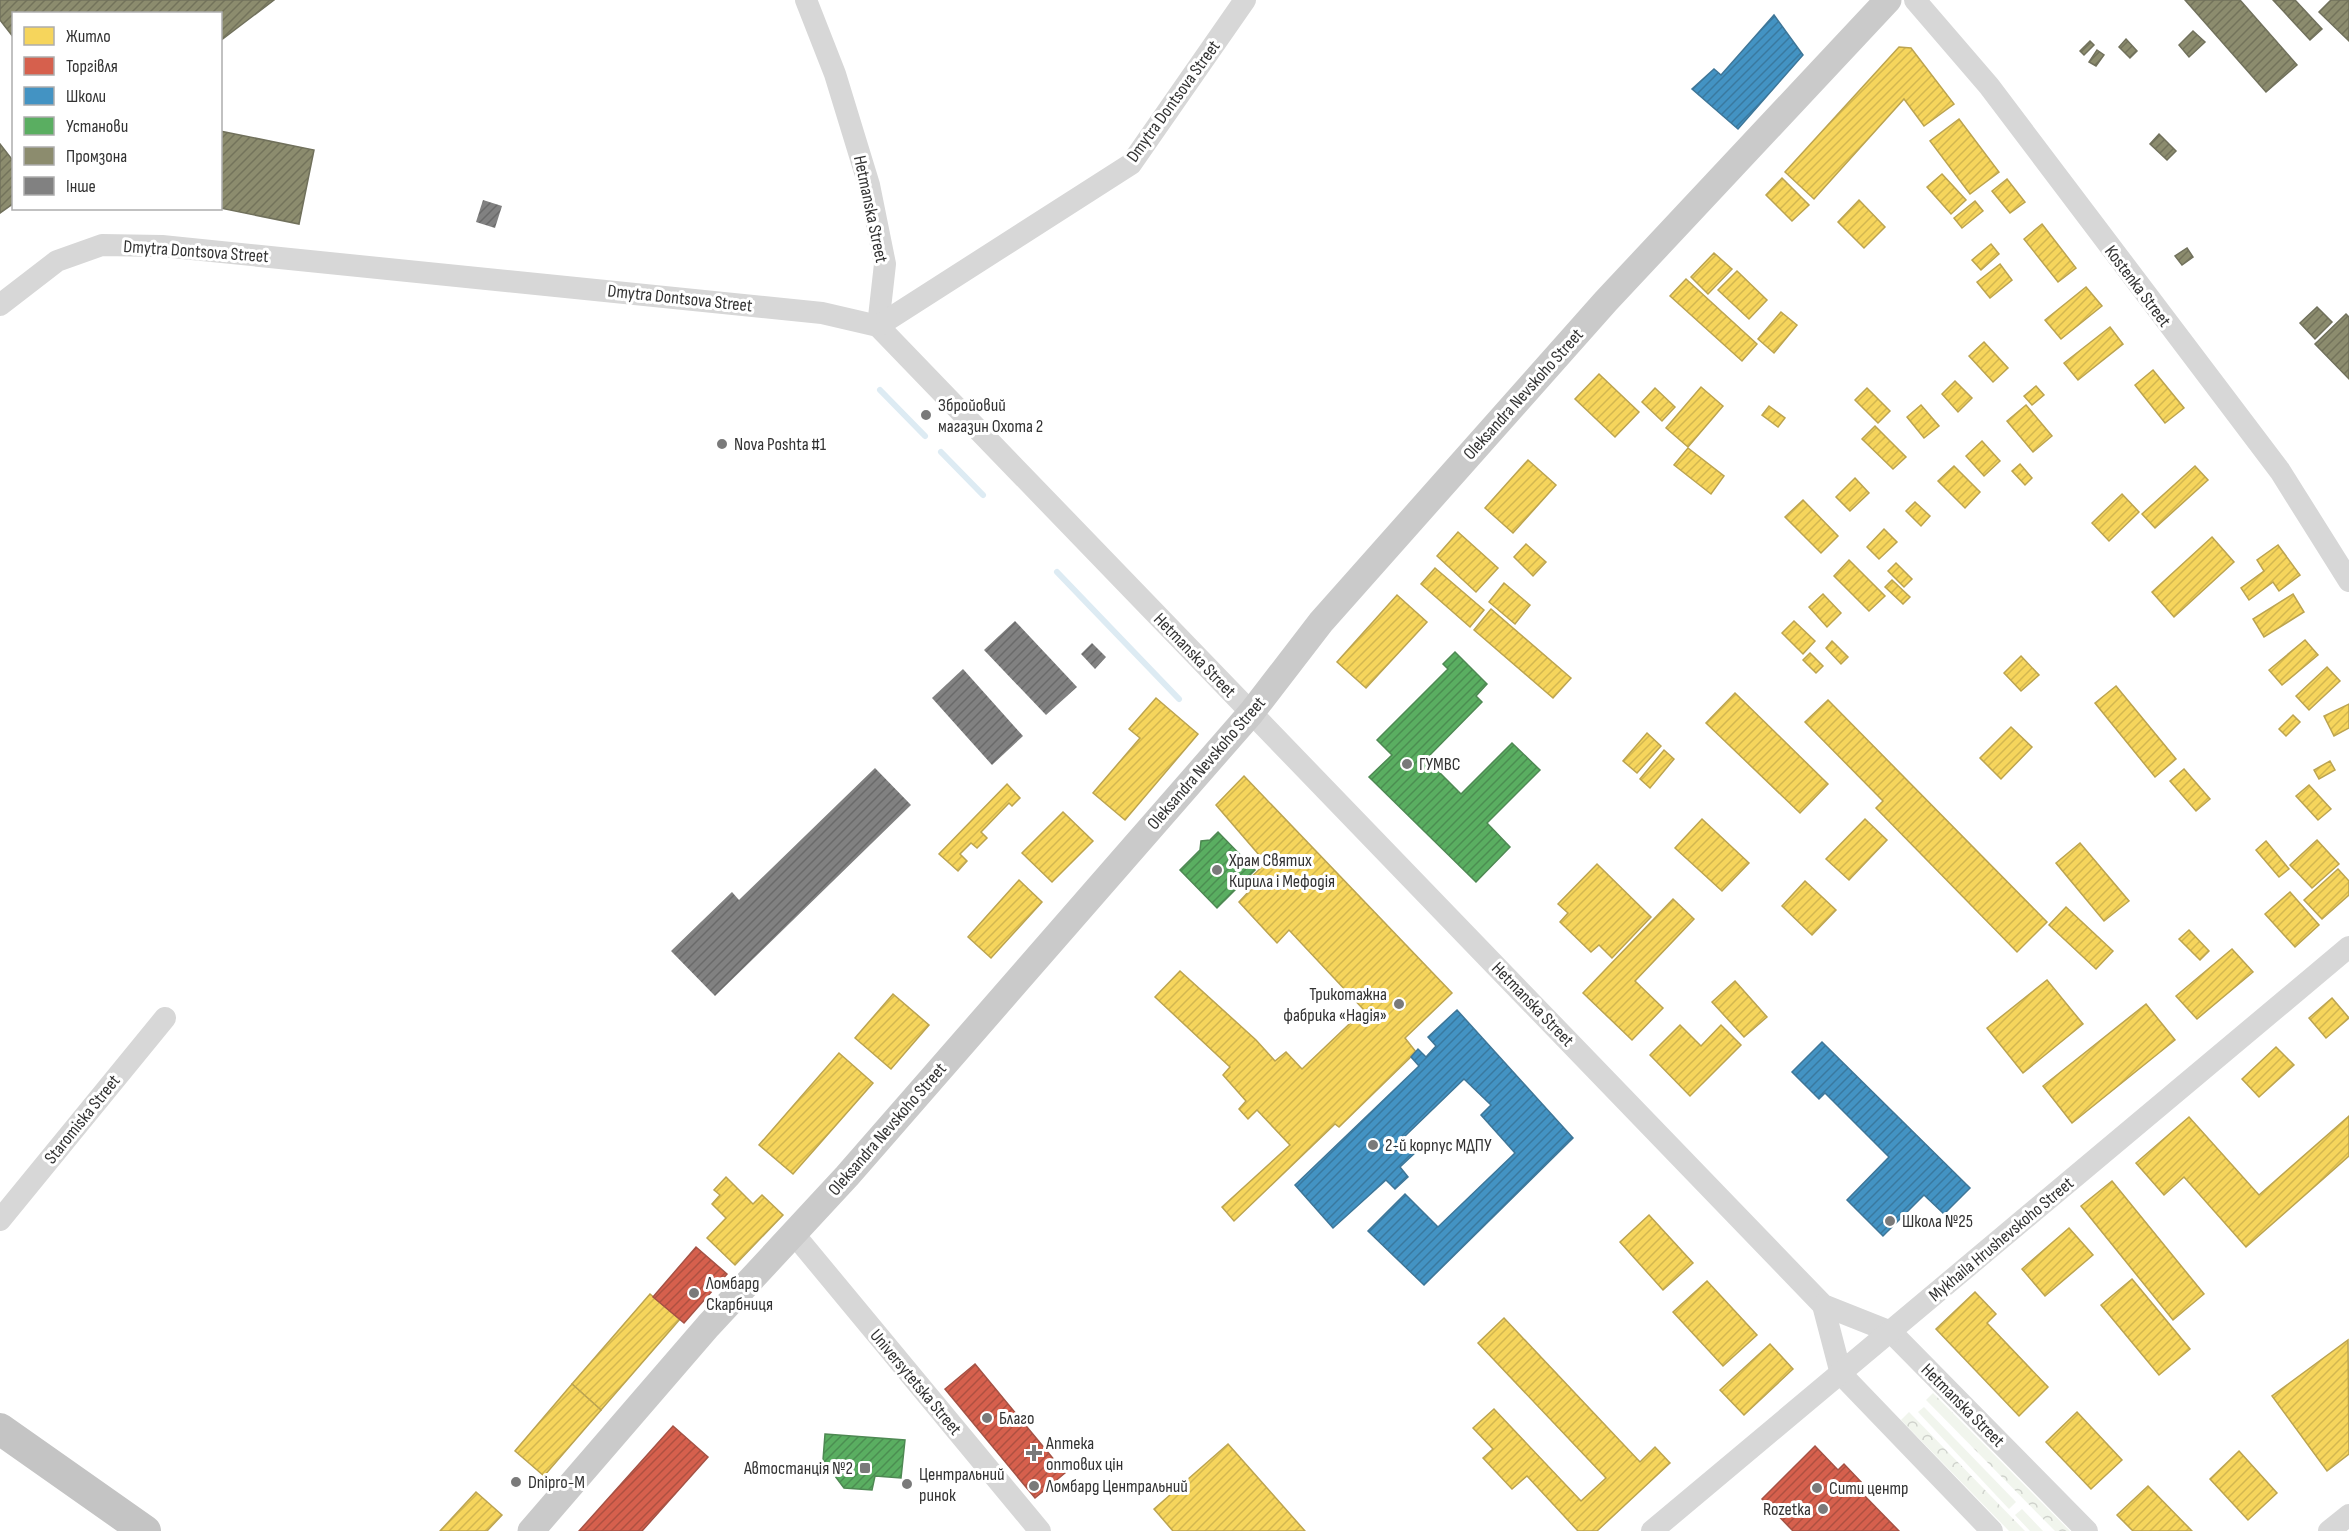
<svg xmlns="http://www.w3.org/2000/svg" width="2349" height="1531" font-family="'Sofia Sans Condensed',sans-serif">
  <defs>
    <pattern id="forest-crowns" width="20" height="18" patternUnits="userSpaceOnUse" patternTransform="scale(1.5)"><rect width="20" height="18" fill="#f1f5ed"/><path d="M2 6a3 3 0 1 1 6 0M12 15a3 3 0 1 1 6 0" fill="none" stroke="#cfd2cc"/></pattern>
    <pattern id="homes-hatch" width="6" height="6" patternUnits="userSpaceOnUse" patternTransform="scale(1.5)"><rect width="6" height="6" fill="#f6d55c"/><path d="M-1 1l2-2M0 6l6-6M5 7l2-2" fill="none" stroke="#d3b750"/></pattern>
    <pattern id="shops-hatch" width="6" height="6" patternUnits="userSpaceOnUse" patternTransform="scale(1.5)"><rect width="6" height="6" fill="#d6604d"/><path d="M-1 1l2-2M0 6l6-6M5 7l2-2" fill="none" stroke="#ae5041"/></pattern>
    <pattern id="schools-hatch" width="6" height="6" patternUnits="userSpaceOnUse" patternTransform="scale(1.5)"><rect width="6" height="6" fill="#4393c3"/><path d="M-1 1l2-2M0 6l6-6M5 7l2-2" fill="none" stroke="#39799f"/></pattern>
    <pattern id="public-hatch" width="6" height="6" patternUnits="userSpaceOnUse" patternTransform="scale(1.5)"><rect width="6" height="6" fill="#5aae61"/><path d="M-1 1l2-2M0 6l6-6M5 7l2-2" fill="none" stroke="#4b8e51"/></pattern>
    <pattern id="industry-hatch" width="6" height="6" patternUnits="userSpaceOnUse" patternTransform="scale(1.5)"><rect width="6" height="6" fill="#8c8c6e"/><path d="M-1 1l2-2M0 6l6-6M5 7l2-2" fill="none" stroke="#73735b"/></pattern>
    <pattern id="building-hatch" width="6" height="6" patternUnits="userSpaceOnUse" patternTransform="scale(1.5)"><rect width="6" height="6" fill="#818181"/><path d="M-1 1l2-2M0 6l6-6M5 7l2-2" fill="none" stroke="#6a6a6a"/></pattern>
  </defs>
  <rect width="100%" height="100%" fill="#fff"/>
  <g fill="#f1f5ed">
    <polygon points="1924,1407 2016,1502 2009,1509 1918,1412"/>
    <polygon points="2022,1509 2043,1531 2030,1531 2015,1515"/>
  </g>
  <g fill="url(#forest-crowns)">
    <polygon points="1933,1393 2070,1531 2055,1531 1926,1400"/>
    <polygon points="1909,1412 2025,1531 2009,1531 1901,1420"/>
  </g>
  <g fill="url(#homes-hatch)" stroke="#bca450" stroke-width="1.5">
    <polygon points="1899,47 1911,48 1954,104 1924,126 1904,99 1814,199 1785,172"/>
    <polygon points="1959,119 1999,172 1970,194 1930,141"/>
    <polygon points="1942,174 1966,200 1951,214 1927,187"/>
    <polygon points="1782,178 1809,205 1792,221 1766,195"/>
    <polygon points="2007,179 2025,202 2010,213 1992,191"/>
    <polygon points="1859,200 1885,227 1864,248 1838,222"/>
    <polygon points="1975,201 1983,211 1962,228 1954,218"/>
    <polygon points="2042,224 2076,268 2058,282 2024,239"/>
    <polygon points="1991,244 1999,254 1981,270 1972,260"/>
    <polygon points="1714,253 1732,269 1708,294 1691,277"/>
    <polygon points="2000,264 2012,280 1990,298 1977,282"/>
    <polygon points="1737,271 1767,300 1749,319 1718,290"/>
    <polygon points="1686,279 1757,344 1742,361 1670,296"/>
    <polygon points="2086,287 2102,306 2061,339 2045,320"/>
    <polygon points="1781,312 1797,325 1774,353 1758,339"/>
    <polygon points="2110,327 2123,344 2078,380 2064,363"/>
    <polygon points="1984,342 2008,368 1993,382 1969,356"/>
    <polygon points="2153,370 2184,408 2165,423 2135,385"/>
    <polygon points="1599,374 1639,412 1615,437 1575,399"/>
    <polygon points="1955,381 1972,398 1958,412 1942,394"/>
    <polygon points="2036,386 2044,395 2032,405 2024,396"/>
    <polygon points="1701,387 1723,406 1688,447 1666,428"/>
    <polygon points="1655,388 1675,407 1662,421 1642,402"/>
    <polygon points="1867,388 1890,411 1878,423 1855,400"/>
    <polygon points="1921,405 1939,426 1924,438 1907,417"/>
    <polygon points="2026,405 2052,436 2033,452 2007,421"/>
    <polygon points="1769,406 1785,418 1778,427 1762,415"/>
    <polygon points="1875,426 1906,457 1893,469 1862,439"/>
    <polygon points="1982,441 2000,461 1984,476 1966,456"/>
    <polygon points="1688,448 1724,476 1711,494 1674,465"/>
    <polygon points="1528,460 1556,485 1513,533 1485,508"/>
    <polygon points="2020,464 2032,478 2025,485 2012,471"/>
    <polygon points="1954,466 1980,492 1965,508 1938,481"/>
    <polygon points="2195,466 2208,480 2155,528 2142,514"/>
    <polygon points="1855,478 1869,493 1850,511 1836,497"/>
    <polygon points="2122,494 2139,512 2109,541 2092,523"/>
    <polygon points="1803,500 1838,536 1821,553 1785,517"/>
    <polygon points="1915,502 1930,516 1921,526 1906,511"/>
    <polygon points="1884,529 1897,542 1879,559 1867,547"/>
    <polygon points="1458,532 1498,568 1476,592 1437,556"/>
    <polygon points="2212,537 2234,562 2174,617 2152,592"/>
    <polygon points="1526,544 1546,562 1533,576 1514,557"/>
    <polygon points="2278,545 2300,575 2279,591 2273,582 2249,600 2241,588 2264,571 2257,560"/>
    <polygon points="1849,560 1885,596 1869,611 1834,576"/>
    <polygon points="1896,563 1912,579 1904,587 1888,571"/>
    <polygon points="1435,568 1484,610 1470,627 1421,584"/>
    <polygon points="1892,580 1910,597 1903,604 1885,587"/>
    <polygon points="1504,583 1530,605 1515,624 1489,602"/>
    <polygon points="1823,594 1841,613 1827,627 1809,607"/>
    <polygon points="2293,594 2304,612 2264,637 2253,619"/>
    <polygon points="1397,595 1427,622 1366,688 1337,662"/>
    <polygon points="1491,609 1571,678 1553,698 1474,630"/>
    <polygon points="1794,621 1815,641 1803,654 1782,633"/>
    <polygon points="2305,640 2318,655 2282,685 2269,670"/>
    <polygon points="1832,641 1848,657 1841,664 1826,648"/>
    <polygon points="1810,653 1823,666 1816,673 1803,660"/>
    <polygon points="2021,656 2039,675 2021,691 2004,673"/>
    <polygon points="2327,667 2340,681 2309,710 2296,696"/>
    <polygon points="2116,686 2176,759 2155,777 2095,703"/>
    <polygon points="1735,693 1828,784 1800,813 1706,723"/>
    <polygon points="1156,698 1198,734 1125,820 1093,793 1140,738 1129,729"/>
    <polygon points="1828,700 2047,922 2017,952 1876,808 1883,801 1805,722"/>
    <polygon points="2349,704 2349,728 2334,736 2324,716"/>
    <polygon points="2293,715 2300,722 2286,736 2279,729"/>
    <polygon points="2011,727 2032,747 2001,779 1980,758"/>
    <polygon points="1647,733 1661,746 1637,773 1623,761"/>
    <polygon points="1664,750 1674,759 1650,788 1640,779"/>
    <polygon points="2330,761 2335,770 2319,779 2314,770"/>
    <polygon points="2184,769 2210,799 2196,811 2170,781"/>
    <polygon points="1244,776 1452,993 1405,1038 1416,1052 1339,1127 1335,1124 1234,1221 1222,1207 1290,1145 1257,1110 1248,1119 1239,1109 1246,1101 1223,1075 1230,1067 1155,997 1180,971 1256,1040 1275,1061 1286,1052 1302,1069 1364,1010 1289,930 1277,943 1239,902 1251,889 1244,884 1266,863 1216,805"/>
    <polygon points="1007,784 1020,798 1012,806 1009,803 981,832 987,838 977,848 971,843 960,854 967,861 958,871 939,854"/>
    <polygon points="2309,785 2331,809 2318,820 2296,796"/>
    <polygon points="1063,812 1093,841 1052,882 1022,853"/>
    <polygon points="1702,819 1749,863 1722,891 1675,848"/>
    <polygon points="1865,819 1887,840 1849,880 1826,859"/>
    <polygon points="2317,840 2339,864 2312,888 2290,865"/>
    <polygon points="2266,841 2289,869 2279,877 2256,850"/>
    <polygon points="2080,843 2129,901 2104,921 2056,863"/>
    <polygon points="1597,864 1651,917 1612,958 1599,945 1591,952 1560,922 1568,913 1558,904"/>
    <polygon points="2338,869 2349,881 2349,895 2322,919 2304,900"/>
    <polygon points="1019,880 1042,902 991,958 968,937"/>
    <polygon points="1805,881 1836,910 1812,935 1782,906"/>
    <polygon points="2290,892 2319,925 2295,947 2265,914"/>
    <polygon points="1673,899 1694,919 1635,981 1663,1008 1632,1040 1583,993"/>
    <polygon points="2066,907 2113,951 2096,969 2049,925"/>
    <polygon points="2189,930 2209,951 2200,960 2179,939"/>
    <polygon points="2232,949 2253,972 2197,1019 2176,996"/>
    <polygon points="2047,980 2083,1024 2023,1073 1987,1028"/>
    <polygon points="1735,981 1767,1017 1744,1037 1712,1002"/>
    <polygon points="893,994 929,1025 891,1069 855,1038"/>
    <polygon points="2332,998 2349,1018 2326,1038 2309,1018"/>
    <polygon points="2146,1004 2175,1040 2072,1123 2043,1086"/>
    <polygon points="1680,1025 1701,1046 1721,1025 1741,1045 1690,1096 1650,1055"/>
    <polygon points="2276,1047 2294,1065 2259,1097 2242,1079"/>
    <polygon points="839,1053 873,1083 793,1174 759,1145"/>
    <polygon points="2349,1116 2349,1156 2246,1247 2184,1177 2164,1195 2136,1163 2189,1117 2259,1195"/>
    <polygon points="726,1177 753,1204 762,1195 783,1215 735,1265 707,1238 726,1218 712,1204 720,1195 714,1190"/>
    <polygon points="2112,1181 2204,1294 2173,1320 2081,1206"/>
    <polygon points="1649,1215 1693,1263 1663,1290 1620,1242"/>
    <polygon points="2069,1228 2093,1255 2045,1296 2022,1269"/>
    <polygon points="2132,1279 2190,1349 2159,1375 2101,1305"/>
    <polygon points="1707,1281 1757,1335 1723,1366 1673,1312"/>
    <polygon points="1975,1292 1996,1314 1987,1323 2048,1387 2019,1416 1936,1329"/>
    <polygon points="650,1294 680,1319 601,1410 572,1384"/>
    <polygon points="1504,1318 1640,1462 1655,1447 1670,1463 1597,1531 1578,1531 1527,1476 1512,1489 1483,1458 1493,1449 1473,1428 1494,1409 1581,1501 1606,1478 1478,1343"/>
    <polygon points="2348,1340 2349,1454 2327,1471 2272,1396"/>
    <polygon points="1770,1344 1793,1369 1744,1415 1720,1390"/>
    <polygon points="572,1384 601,1410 544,1476 515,1451"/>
    <polygon points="2077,1412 2122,1460 2091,1489 2046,1442"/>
    <polygon points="1228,1444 1305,1531 1173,1531 1154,1509"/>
    <polygon points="2239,1451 2277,1493 2248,1520 2210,1479"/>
    <polygon points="2148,1486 2192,1531 2133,1531 2117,1515"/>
    <polygon points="476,1492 502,1515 487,1531 440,1531"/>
  </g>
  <g fill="url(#shops-hatch)" stroke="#a55245" stroke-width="1.5">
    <polygon points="696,1247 727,1274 684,1323 653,1297"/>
    <polygon points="975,1364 1065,1473 1035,1498 945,1389"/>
    <polygon points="673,1426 708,1457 642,1531 579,1531"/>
    <polygon points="1815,1446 1838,1470 1844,1464 1865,1486 1859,1490 1899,1531 1793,1531 1762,1499"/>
  </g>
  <g fill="url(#schools-hatch)" stroke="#3e7698" stroke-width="1.5">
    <polygon points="1774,15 1803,55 1738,129 1692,89 1714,69 1721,75"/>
    <polygon points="1457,1010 1573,1138 1424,1285 1368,1231 1405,1194 1438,1227 1515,1153 1481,1115 1491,1105 1464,1079 1404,1137 1416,1152 1400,1167 1408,1177 1395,1189 1386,1180 1333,1228 1295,1185 1419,1066 1411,1057 1418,1049 1426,1057 1436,1046 1428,1037"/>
    <polygon points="1822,1042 1970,1188 1944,1214 1924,1195 1883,1236 1847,1200 1889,1157 1825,1093 1819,1099 1792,1072"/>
  </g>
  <g fill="url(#public-hatch)" stroke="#4e8953" stroke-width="1.5">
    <polygon points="1455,652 1487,684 1476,696 1482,702 1426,759 1461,794 1512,743 1540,770 1487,823 1510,847 1476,882 1369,777 1392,755 1377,740 1448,669 1443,664"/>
    <polygon points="1218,832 1255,870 1217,908 1180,870 1200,850 1201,841 1210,840"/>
    <polygon points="825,1434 905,1440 901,1478 875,1476 872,1490 844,1488 823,1460"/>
  </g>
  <g fill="url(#industry-hatch)" stroke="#71715c" stroke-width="1.5">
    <polygon points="0,0 274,0 220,41 220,14 14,14 14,38 0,20"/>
    <polygon points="2185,0 2240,0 2297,65 2266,92"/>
    <polygon points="2273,0 2295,0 2322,29 2310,40"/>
    <polygon points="2331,0 2349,0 2349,41 2319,12"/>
    <polygon points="2193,31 2205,42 2189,57 2179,45"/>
    <polygon points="2126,39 2137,51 2130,58 2119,47"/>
    <polygon points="2090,41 2094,45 2084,55 2080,51"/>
    <polygon points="2097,50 2104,55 2096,66 2089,62"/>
    <polygon points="220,131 314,150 299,224 220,208"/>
    <polygon points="2159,134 2176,151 2167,160 2150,144"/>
    <polygon points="0,144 14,162 14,203 0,213"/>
    <polygon points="2187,248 2193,257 2182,265 2175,256"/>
    <polygon points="2317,307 2332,322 2315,339 2300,323"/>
    <polygon points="2346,314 2349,317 2349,379 2315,344"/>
  </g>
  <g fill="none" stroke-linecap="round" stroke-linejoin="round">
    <g stroke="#ddebf3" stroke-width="6">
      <polyline points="880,390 925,436"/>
      <polyline points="941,452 983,495"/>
      <polyline points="1057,572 1179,699"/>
    </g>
  </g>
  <g fill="url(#building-hatch)">
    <polygon points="483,200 502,206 495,228 476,222"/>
    <polygon points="1015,621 1077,687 1046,715 984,650"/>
    <polygon points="1092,643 1106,657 1095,669 1081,654"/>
    <polygon points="963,669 1023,736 992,765 932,698"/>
    <polygon points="875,768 911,805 715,996 671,951 732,892 739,900"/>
  </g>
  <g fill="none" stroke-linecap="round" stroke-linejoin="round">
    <g stroke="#d7d7d7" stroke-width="22">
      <polyline points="806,0 835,74 869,185 885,264 878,326 1823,1305 1891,1332 2087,1531"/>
      <polyline points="1915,0 1989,86 2280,471 2349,581"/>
      <polyline points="0,305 57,261 102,245 162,246 822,313 878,326 1131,164 1245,0"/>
      <polyline points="0,1220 165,1018"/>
      <polyline points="793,1233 1040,1531"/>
      <polyline points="1823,1305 1841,1374 1992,1531"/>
      <polyline points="1652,1531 2349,947"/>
      <polyline points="2329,1531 2349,1515"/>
    </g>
    <polyline stroke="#cacaca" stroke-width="27" points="531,1531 708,1326 847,1176 1251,713 1321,622 1606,301 1888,0"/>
    <polyline stroke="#c4c4c4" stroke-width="32" points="0,1429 145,1531"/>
  </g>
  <g fill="#7a7a7a" stroke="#fff" stroke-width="2">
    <circle cx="926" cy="415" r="6"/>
    <circle cx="722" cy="444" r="6"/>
    <circle cx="1407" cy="764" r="6"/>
    <circle cx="1217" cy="870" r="6"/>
    <circle cx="1399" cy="1004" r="6"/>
    <circle cx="1373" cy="1145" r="6"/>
    <circle cx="1890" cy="1221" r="6"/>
    <circle cx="694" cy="1293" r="6"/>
    <circle cx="987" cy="1418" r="6"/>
    <path d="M1031 1444h6v6h6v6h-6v6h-6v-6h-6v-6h6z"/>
    <rect x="859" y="1462" width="12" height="12" rx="3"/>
    <circle cx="516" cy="1482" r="6"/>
    <circle cx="907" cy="1484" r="6"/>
    <circle cx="1034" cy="1486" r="6"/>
    <circle cx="1817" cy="1488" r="6"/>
    <circle cx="1823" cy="1509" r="6"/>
  </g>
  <g text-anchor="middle" stroke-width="6" stroke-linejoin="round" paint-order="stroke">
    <g font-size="18" fill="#333" stroke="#fff">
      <text transform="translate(1173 101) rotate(-54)" y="6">Dmytra Dontsova Street</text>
      <text transform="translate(871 209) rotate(78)" y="6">Hetmanska Street</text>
      <text transform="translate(196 251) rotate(4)" y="6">Dmytra Dontsova Street</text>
      <text transform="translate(2138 286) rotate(53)" y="6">Kostenka Street</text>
      <text transform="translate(680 298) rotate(6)" y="6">Dmytra Dontsova Street</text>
      <text transform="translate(1523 394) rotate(-48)" y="6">Oleksandra Nevskoho Street</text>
      <text transform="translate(1195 655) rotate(46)" y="6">Hetmanska Street</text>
      <text transform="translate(1206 763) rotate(-49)" y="6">Oleksandra Nevskoho Street</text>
      <text transform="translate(1533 1004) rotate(46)" y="6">Hetmanska Street</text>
      <text transform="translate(82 1119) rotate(-51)" y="6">Staromiska Street</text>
      <text transform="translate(887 1129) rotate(-49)" y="6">Oleksandra Nevskoho Street</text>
      <text transform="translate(2001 1239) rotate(-40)" y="6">Mykhaila Hrushevskoho Street</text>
      <text transform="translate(916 1382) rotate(50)" y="6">Universytetska Street</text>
      <text transform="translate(1963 1405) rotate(45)" y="6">Hetmanska Street</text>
    </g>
    <g font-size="18" fill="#333" stroke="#fff" text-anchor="start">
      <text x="938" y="411">Збройовий<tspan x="938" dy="21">магазин Охота 2</tspan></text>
      <text x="734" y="450">Nova Poshta #1</text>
      <text x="1419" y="770">ГУМВС</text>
      <text x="1229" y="866">Храм Святих<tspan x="1229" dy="21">Кирила і Мефодія</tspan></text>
      <text x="1387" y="1000" text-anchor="end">Трикотажна<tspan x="1387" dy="21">фабрика «Надія»</tspan></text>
      <text x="1385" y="1151">2-й корпус МДПУ</text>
      <text x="1902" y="1227">Школа №25</text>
      <text x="706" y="1289">Ломбард<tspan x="706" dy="21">Скарбниця</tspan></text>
      <text x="999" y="1424">Благо</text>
      <text x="1046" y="1449">Аптека<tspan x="1046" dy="21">оптових цін</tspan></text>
      <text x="853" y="1474" text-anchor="end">Автостанція №2</text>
      <text x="919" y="1480">Центральний<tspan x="919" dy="21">ринок</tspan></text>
      <text x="528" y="1488">Dnipro-M</text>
      <text x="1046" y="1492">Ломбард Центральний</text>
      <text x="1829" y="1494">Сити центр</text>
      <text x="1811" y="1515" text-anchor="end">Rozetka</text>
    </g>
  </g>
  <rect x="12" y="12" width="210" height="198" fill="#ffffff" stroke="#adadad" stroke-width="1.5"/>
  <rect x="24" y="27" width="30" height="18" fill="#f6d55c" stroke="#adadad" stroke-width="1.5"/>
  <text x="66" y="42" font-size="18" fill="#333333">Житло</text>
  <rect x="24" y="57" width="30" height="18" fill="#d6604d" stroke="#adadad" stroke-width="1.5"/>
  <text x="66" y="72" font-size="18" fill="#333333">Торгівля</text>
  <rect x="24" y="87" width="30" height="18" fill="#4393c3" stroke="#adadad" stroke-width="1.5"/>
  <text x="66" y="102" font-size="18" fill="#333333">Школи</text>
  <rect x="24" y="117" width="30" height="18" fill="#5aae61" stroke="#adadad" stroke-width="1.5"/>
  <text x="66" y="132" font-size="18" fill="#333333">Установи</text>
  <rect x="24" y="147" width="30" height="18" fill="#8c8c6e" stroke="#adadad" stroke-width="1.5"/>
  <text x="66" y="162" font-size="18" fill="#333333">Промзона</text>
  <rect x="24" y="177" width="30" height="18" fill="#818181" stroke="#adadad" stroke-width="1.5"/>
  <text x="66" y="192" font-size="18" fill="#333333">Інше</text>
</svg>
